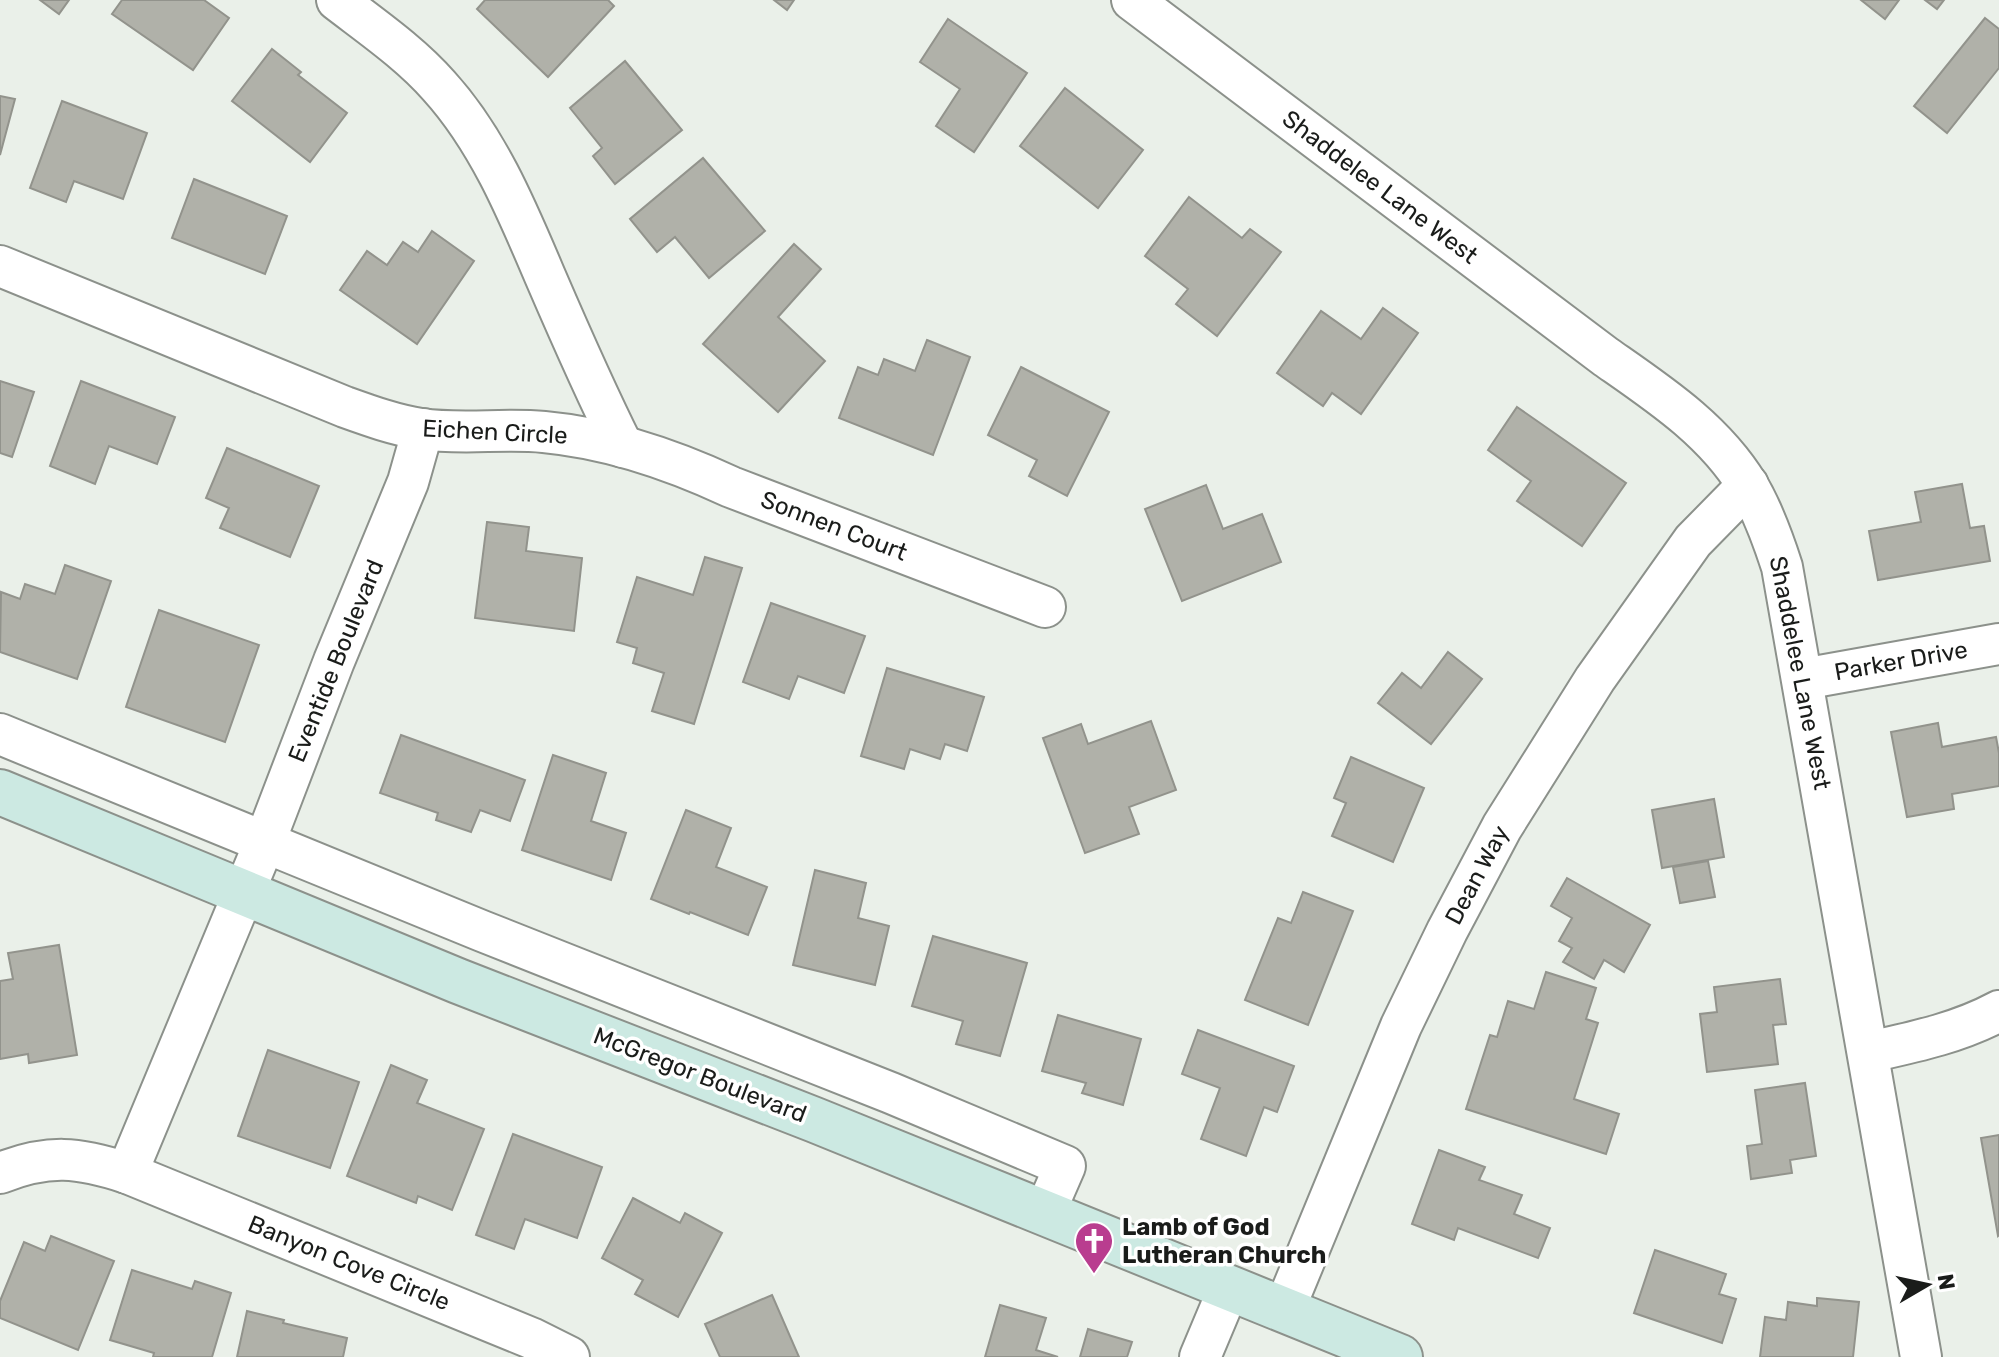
<svg xmlns="http://www.w3.org/2000/svg" width="1999" height="1357" font-family="Rubik,sans-serif">
  <rect width="100%" height="100%" fill="#eaf0e9"/>
  <g fill="#b0b1a9" stroke="#92938c" stroke-width="2">
    <polygon points="40,0 69,0 59,14"/>
    <polygon points="122,0 204,0 229,18 193,70 112,14"/>
    <polygon points="485,0 608,0 614,6 548,77 477,9"/>
    <polygon points="774,0 794,0 787,10"/>
    <polygon points="1861,0 1899,0 1885,19"/>
    <polygon points="1925,0 1944,0 1937,9"/>
    <polygon points="1985,18 1999,29 1999,68 1947,133 1914,106"/>
    <polygon points="948,19 1027,73 974,152 936,126 960,89 920,62"/>
    <polygon points="272,49 301,72 298,75 347,113 310,162 232,101"/>
    <polygon points="625,61 682,130 615,184 593,156 602,148 570,108"/>
    <polygon points="1065,88 1143,150 1098,208 1020,146"/>
    <polygon points="0,96 15,99 0,155"/>
    <polygon points="62,101 147,133 123,199 74,181 66,202 30,188"/>
    <polygon points="703,158 765,231 709,278 675,237 657,252 630,219"/>
    <polygon points="194,179 287,216 265,274 172,238"/>
    <polygon points="1189,197 1242,238 1250,229 1281,252 1217,336 1176,304 1188,289 1145,256"/>
    <polygon points="432,231 474,261 417,344 340,290 367,251 387,265 403,242 418,252"/>
    <polygon points="794,244 821,269 778,317 825,361 778,412 703,344"/>
    <polygon points="1383,308 1418,333 1361,414 1332,393 1323,406 1277,373 1321,311 1361,339"/>
    <polygon points="927,340 970,357 933,455 839,418 858,367 878,375 884,359 915,371"/>
    <polygon points="1021,367 1109,412 1067,496 1029,476 1037,460 988,435"/>
    <polygon points="0,381 34,392 12,457 0,453"/>
    <polygon points="81,381 175,417 157,464 109,446 95,484 50,466"/>
    <polygon points="1517,407 1626,483 1582,546 1517,501 1531,481 1488,450"/>
    <polygon points="227,448 319,486 290,557 220,528 229,508 206,498"/>
    <polygon points="1962,484 1970,528 1984,526 1990,561 1878,580 1869,531 1921,522 1915,492"/>
    <polygon points="1206,485 1223,529 1262,514 1281,562 1182,601 1145,509"/>
    <polygon points="487,522 529,527 526,551 582,558 574,631 475,618"/>
    <polygon points="705,557 742,568 694,724 652,711 664,673 633,663 637,648 617,642 637,577 693,595"/>
    <polygon points="65,565 111,581 77,679 0,652 1,592 20,599 25,584 55,594"/>
    <polygon points="771,603 865,636 844,693 798,676 789,699 743,682"/>
    <polygon points="159,610 259,645 225,742 126,707"/>
    <polygon points="1448,652 1482,679 1431,744 1378,703 1402,673 1421,688"/>
    <polygon points="887,668 984,697 967,751 945,744 940,759 910,749 904,769 861,756"/>
    <polygon points="1151,721 1176,790 1129,807 1139,834 1085,853 1043,738 1081,724 1088,744"/>
    <polygon points="1938,723 1942,747 1996,737 1999,753 1999,786 1952,794 1954,809 1907,817 1891,732"/>
    <polygon points="401,735 525,780 510,821 480,810 471,832 436,820 438,813 380,793"/>
    <polygon points="553,755 606,773 591,821 626,833 611,880 522,850"/>
    <polygon points="1351,757 1424,788 1393,862 1332,836 1346,803 1334,798"/>
    <polygon points="1714,799 1724,857 1662,868 1652,810"/>
    <polygon points="686,810 731,828 716,867 767,887 748,935 690,912 689,914 651,899"/>
    <polygon points="1708,861 1715,897 1680,903 1673,867"/>
    <polygon points="815,870 866,883 858,918 889,926 875,985 793,965"/>
    <polygon points="1567,878 1650,925 1624,972 1604,960 1594,979 1563,962 1572,948 1559,941 1572,918 1551,906"/>
    <polygon points="1303,892 1353,911 1308,1025 1245,1000 1278,918 1291,923"/>
    <polygon points="933,936 1027,963 1000,1056 956,1044 963,1021 912,1006"/>
    <polygon points="59,945 77,1055 29,1063 28,1054 0,1059 0,981 13,979 8,953"/>
    <polygon points="1546,972 1596,988 1586,1019 1598,1023 1574,1099 1619,1114 1606,1154 1466,1109 1490,1035 1497,1037 1508,1001 1534,1009"/>
    <polygon points="1780,979 1786,1024 1773,1025 1778,1064 1707,1072 1700,1014 1717,1012 1714,987"/>
    <polygon points="1058,1015 1141,1039 1123,1105 1082,1093 1086,1083 1042,1071"/>
    <polygon points="1198,1030 1294,1066 1277,1112 1264,1107 1246,1156 1201,1139 1220,1088 1182,1074"/>
    <polygon points="268,1050 359,1082 330,1168 238,1136"/>
    <polygon points="391,1065 427,1080 417,1103 484,1129 452,1210 418,1196 416,1203 347,1176"/>
    <polygon points="1805,1083 1816,1156 1790,1160 1792,1173 1751,1179 1747,1146 1762,1144 1755,1090"/>
    <polygon points="513,1134 602,1167 577,1238 525,1219 514,1249 476,1235"/>
    <polygon points="1999,1135 1999,1235 1998,1236 1981,1138"/>
    <polygon points="1439,1150 1485,1167 1479,1180 1522,1195 1514,1214 1550,1228 1538,1258 1458,1228 1454,1240 1412,1224"/>
    <polygon points="633,1198 680,1223 685,1213 722,1233 678,1317 635,1294 643,1280 602,1258"/>
    <polygon points="51,1236 114,1261 78,1350 0,1318 0,1301 24,1242 45,1251"/>
    <polygon points="1655,1250 1726,1274 1719,1294 1736,1299 1722,1343 1634,1313"/>
    <polygon points="132,1270 192,1289 195,1281 231,1293 212,1357 153,1357 154,1353 110,1340"/>
    <polygon points="772,1295 799,1357 720,1357 705,1324"/>
    <polygon points="1817,1298 1859,1302 1853,1357 1760,1357 1765,1317 1786,1320 1788,1302 1817,1306"/>
    <polygon points="1000,1305 1046,1318 1036,1350 1058,1357 985,1357"/>
    <polygon points="247,1311 284,1320 283,1323 347,1338 343,1357 237,1357"/>
    <polygon points="1088,1329 1132,1342 1127,1357 1080,1357"/>
  </g>
  <g fill="none" stroke-linecap="round" stroke-linejoin="round">
    <defs>
      <g id="street">
        <path d="M337,0C372,27 410,53 439,86C488,140 517,210 545,276C570,334 595,391 623,447"/>
        <path d="M1132,0L1606,357C1659,394 1714,430 1748,486C1763,511 1773,539 1782,567L1921,1357"/>
        <path d="M0,266L345,407C370,416 395,425 421,429C462,435 503,428 544,432C609,438 673,460 731,487L1045,607"/>
        <polyline points="1803,679 1999,644"/>
        <polyline points="0,734 482,931 891,1093 1065,1166 1045,1212"/>
        <path d="M1869,1052C1914,1042 1958,1033 1999,1011"/>
        <path d="M0,1173C49,1154 78,1157 127,1173L531,1338L569,1357"/>
        <polyline points="127,1173 262,849 334,661 408,482 423,429"/>
        <polyline points="1284,1310 1401,1026 1447,931 1502,827 1595,679 1693,541 1748,485"/>
        <polyline points="1200,1357 1229,1288"/>
      </g>
      <polyline id="secondary" points="0,792 458,981 815,1120 1400,1357"/>
    </defs>
    <use href="#street" stroke="#8c918b" stroke-width="44"/>
    <use href="#secondary" stroke="#8c918b" stroke-width="48"/>
    <use href="#street" stroke="#fff" stroke-width="40"/>
    <use href="#secondary" stroke="#cce9e2" stroke-width="44"/>
  </g>
  <defs>
    <symbol id="church-pin" viewBox="-11 -11 22 30"><path d="M0 17L-7.5 6A9.5 9.5 0 1 1 7.5 6Z" fill="#b93d8f" stroke="#fff"/><path d="M-1.2-6h2.4v3.5h3.3v2.4h-3.3V6h-2.4V-.1h-3.3v-2.4h3.3Z" fill="#fff"/></symbol>
  </defs>
  <g fill-rule="evenodd">
    <use href="#church-pin" x="1072" y="1219" width="44" height="60"/>
  </g>
  <g text-anchor="middle" stroke-width="7" stroke-linejoin="round" paint-order="stroke">
    <g font-size="24" fill="#1a1c1a" stroke="#fff">
      <text transform="translate(1380 187) rotate(37)" y="8">Shaddelee Lane West</text>
      <text transform="translate(495 432) rotate(3)" y="8">Eichen Circle</text>
      <text transform="translate(834 526) rotate(21)" y="8">Sonnen Court</text>
      <text transform="translate(336 661) rotate(-68)" y="8">Eventide Boulevard</text>
      <text transform="translate(1901 661) rotate(-10)" y="8">Parker Drive</text>
      <text transform="translate(1800 673) rotate(79)" y="8">Shaddelee Lane West</text>
      <text transform="translate(1477 875) rotate(-62)" y="8">Dean Way</text>
      <text transform="translate(700 1075) rotate(21)" y="8">McGregor Boulevard</text>
      <text transform="translate(349 1263) rotate(22)" y="8">Banyon Cove Circle</text>
    </g>
    <g font-size="24" font-weight="bold" fill="#1a1c1a" stroke="#fff" text-anchor="start">
      <text x="1122" y="1235">Lamb of God<tspan x="1122" dy="28">Lutheran Church</tspan></text>
    </g>
  </g>
  <g transform="translate(1927 1285) rotate(81)" stroke="#ffffff" stroke-width="6" paint-order="stroke">
  <path d="M0-6L14 30L0 20L-14 30Z" fill="#1a1c1a"/>
  <text y="-12" font-size="22" font-weight="bold" text-anchor="middle" fill="#1a1c1a">N</text>
  </g>
</svg>
